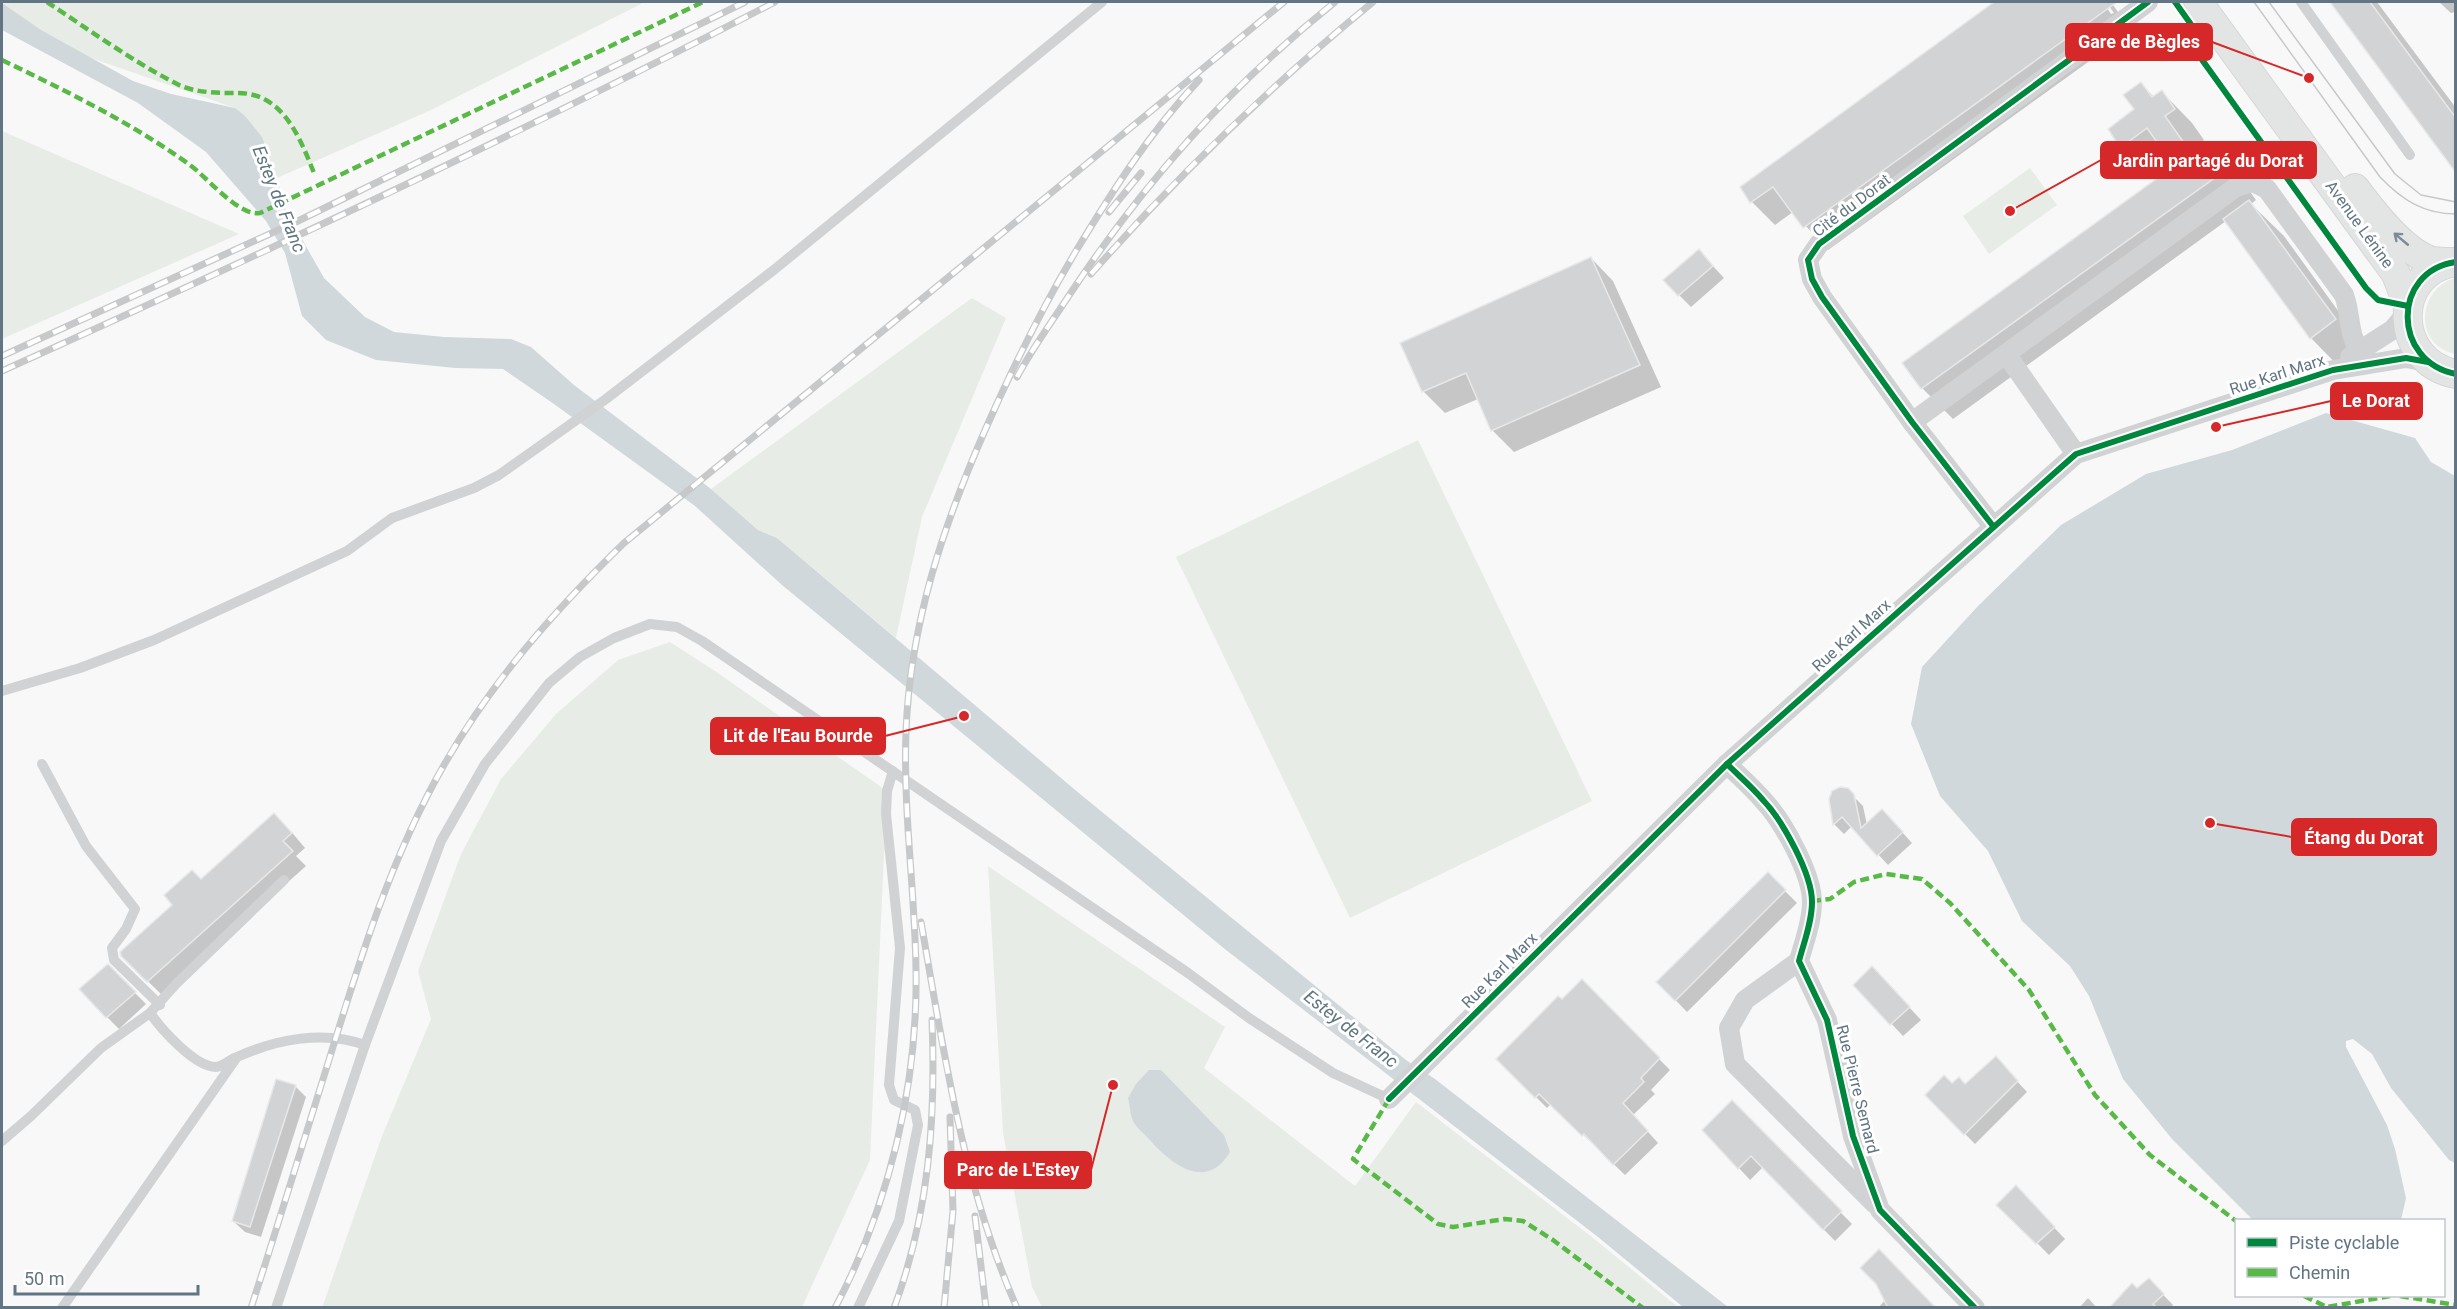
<svg xmlns="http://www.w3.org/2000/svg" width="2457" height="1309" font-family="Roboto,sans-serif">
  <rect width="100%" height="100%" fill="#f8f8f8"/>
  <g fill="#e8ece6">
    <polygon points="2,2 645,2 431,110 277,178 235,108 91,58 2,18"/>
    <polygon points="2,131 239,234 2,339"/>
    <polygon points="2030,168 2057,205 1989,254 1963,216"/>
    <path d="M2455,278H2456L2455,354C2413,345 2417,289 2455,278Z"/>
    <polygon points="972,298 1006,318 922,517 896,638 777,538 758,530 711,489"/>
    <polygon points="1418,440 1592,801 1350,918 1176,557"/>
    <polygon points="670,642 715,671 887,791 870,1160 802,1307 322,1308 382,1136 431,1019 418,971 461,854 501,779 556,714 618,660"/>
    <polygon points="988,866 1225,1027 1204,1068 1355,1186 1416,1102 1592,1237 1678,1307 1042,1307 1032,1287 1003,1133"/>
  </g>
  <g fill="#d0d8dc">
    <polygon points="2,3 41,30 133,81 171,94 235,108 245,116 262,137 277,178 286,211 324,278 365,317 394,332 444,337 511,339 531,347 574,385 711,489 758,530 777,538 1080,794 1406,1060 1435,1079 1728,1307 1683,1307 1598,1237 1226,950 782,585 695,506 554,404 503,369 455,368 376,360 326,340 302,316 285,253 266,221 206,152 138,103 2,30"/>
    <polygon points="2326,413 2415,438 2431,462 2455,476 2455,1163 2449,1160 2391,1088 2372,1054 2353,1039 2346,1041 2346,1047 2387,1125 2395,1149 2406,1198 2401,1220 2253,1220 2172,1139 2123,1079 2089,996 2070,966 2022,921 1988,851 1940,796 1911,724 1922,667 1978,606 2061,525 2146,474 2232,450"/>
    <path d="M1149,1070H1161L1224,1135L1230,1152C1206,1193 1170,1163 1148,1138C1143,1133 1136,1127 1133,1121C1130,1114 1130,1105 1128,1098L1136,1084Z"/>
  </g>
  <g fill="#0003">
    <polygon points="1997,2 2103,2 2111,14 2114,13 2106,2 2111,2 2131,31 1828,250 1793,212 1775,225 1752,202 1742,187"/>
    <polygon points="2332,2 2377,2 2456,108 2456,171"/>
    <polygon points="2439,2 2456,2 2456,18 2455,12 2451,13"/>
    <polygon points="2141,84 2154,97 2162,92 2192,123 2204,140 2194,147 2197,151 2207,144 2238,175 2256,200 2251,204 2284,236 2370,355 2345,373 2311,338 2226,221 1953,419 1922,388 2176,166 2173,162 2152,178 2121,147 2136,109"/>
    <polygon points="1699,251 1724,278 1691,307 1679,295"/>
    <polygon points="1591,258 1613,281 1661,387 1514,452 1492,430 1478,399 1445,413 1423,391"/>
    <polygon points="1847,790 1863,806 1867,825 1892,821 1912,843 1888,865 1852,826 1844,834 1834,824 1830,799"/>
    <polygon points="289,829 305,848 296,856 306,866 162,995 122,956"/>
    <polygon points="1768,874 1797,903 1687,1012 1658,982"/>
    <polygon points="108,966 146,1004 119,1029 107,1017"/>
    <polygon points="1884,980 1921,1020 1903,1036 1855,985"/>
    <polygon points="1582,982 1670,1070 1651,1090 1655,1094 1633,1115 1658,1143 1625,1175 1551,1104 1547,1108 1498,1059"/>
    <polygon points="2005,1068 2027,1092 1975,1144 1927,1095 1952,1086 1965,1086"/>
    <polygon points="295,1086 306,1097 261,1237 245,1232 233,1221"/>
    <polygon points="1732,1102 1852,1224 1835,1241 1763,1167 1750,1180 1704,1130"/>
    <polygon points="2027,1199 2065,1239 2049,1255 1999,1205"/>
    <polygon points="2149,1280 2173,1305 2170,1308 2111,1308"/>
    <polygon points="2088,1298 2097,1308 2079,1308"/>
    <polygon points="1886,1299 1934,1308 1878,1308"/>
  </g>
  <g fill="#d2d3d4" stroke="#e8e8e8" stroke-width="1.5">
    <polygon points="1994,2 2117,2 1803,228 1773,187 1750,203 1740,187"/>
    <polygon points="2330,2 2370,2 2456,118 2456,173"/>
    <polygon points="2141,82 2152,97 2162,90 2175,109 2165,116 2191,153 2207,142 2227,169 1921,389 1902,363 2174,166 2147,128 2120,148 2108,129 2134,109 2123,95"/>
    <polygon points="2249,200 2336,319 2310,339 2223,219"/>
    <polygon points="1699,249 1713,266 1678,296 1663,280"/>
    <polygon points="1591,257 1640,365 1491,431 1466,373 1422,392 1400,343"/>
    <polygon points="1840,787 1848,788 1854,794 1861,828 1882,809 1903,832 1877,856 1842,817 1833,825 1829,799 1832,791"/>
    <polygon points="274,813 292,833 283,841 293,851 147,982 121,956 120,952 172,905 164,895 192,870 201,879"/>
    <polygon points="1768,872 1786,890 1675,1001 1656,982"/>
    <polygon points="108,964 136,992 106,1018 79,989"/>
    <polygon points="1872,966 1910,1007 1890,1025 1853,985"/>
    <polygon points="1582,979 1660,1058 1641,1078 1644,1082 1623,1103 1648,1131 1613,1165 1584,1134 1582,1136 1539,1094 1535,1098 1496,1059 1558,996 1562,999"/>
    <polygon points="1996,1056 2018,1081 1964,1135 1925,1095 1944,1075 1952,1083 1959,1077 1965,1084"/>
    <polygon points="276,1079 296,1085 250,1227 232,1221"/>
    <polygon points="1732,1100 1842,1211 1823,1230 1751,1156 1738,1169 1702,1130"/>
    <polygon points="2016,1185 2055,1227 2036,1244 1996,1205"/>
    <polygon points="1879,1249 1906,1277 1936,1308 1888,1308 1876,1284 1860,1268"/>
    <polygon points="2149,1278 2164,1294 2153,1304 2157,1308 2109,1308 2132,1283 2137,1288"/>
  </g>
  <g fill="none" stroke-linecap="round" stroke-linejoin="round">
    <defs>
      <g id="secondary">
        <polyline points="2198,2 2396,274 2408,306"/>
        <path d="M2355,188C2372,211 2405,254 2433,261C2439,262 2446,262 2452,262"/>
        <path d="M2456,262C2391,271 2392,362 2456,374"/>
      </g>
    </defs>
    <use href="#secondary" stroke="#d5d6d7" stroke-width="30"/>
    <g stroke="#d1d2d3" stroke-width="10">
      <polyline points="2301,2 2410,155"/>
      <polyline points="2,691 80,668 154,640 347,551 392,518 474,488 499,475 606,399 775,269 1102,2"/>
      <polyline points="42,764 86,846 135,909 126,929 112,948 114,960 160,1005"/>
      <path d="M234,1058C229,1061 223,1066 216,1067C195,1067 162,1030 150,1013L176,984L284,880"/>
      <polyline points="2,1141 31,1116 101,1048 150,1013"/>
      <path d="M62,1308L237,1057C277,1039 324,1030 365,1045"/>
      <polyline points="276,1308 365,1045 441,841 485,764 549,683 580,657 614,638 650,624 677,627 702,641 1188,973 1249,1018 1333,1073 1389,1099"/>
      <polyline points="858,1308 899,1221 918,1125 915,1110 894,1100 889,1085 900,948 886,814 887,791 893,771"/>
    </g>
    <g stroke="#d1d2d3" stroke-width="20">
      <polyline points="2007,355 2076,454"/>
      <polyline points="2350,357 2392,330 2407,313"/>
      <path d="M1912,422L2236,187L2253,182L2267,189L2344,295C2351,313 2348,334 2359,350"/>
      <polyline points="1993,526 1912,422 1822,297 1812,279 1808,260 1819,244 2148,2"/>
      <path d="M1727,764C1739,776 1752,787 1763,800C1783,821 1812,874 1812,902C1812,922 1804,942 1799,961L1827,1020L1853,1136L1880,1210L1975,1308"/>
      <polyline points="1799,961 1745,1000 1729,1028 1735,1064 1875,1204"/>
      <polyline points="1389,1099 1727,764 2076,454 2333,370 2406,358 2428,362"/>
    </g>
    <use href="#secondary" stroke="#e3e4e4" stroke-width="28"/>
    <g stroke="#c7c8ca" stroke-width="1.5">
      <path d="M2254,2L2380,177C2402,200 2424,214 2456,214"/>
      <polyline points="2269,2 2395,174 2421,195 2456,202"/>
    </g>
    <defs>
      <g id="rail">
        <polyline points="1109,212 1141,173"/>
        <path d="M1091,274C1180,173 1269,87 1373,2"/>
        <polyline points="2,356 298,221 745,2"/>
        <path d="M2,371C262,254 522,133 775,2"/>
        <path d="M1017,377C1032,349 1051,323 1068,297C1144,182 1228,88 1335,2"/>
        <path d="M921,922C944,1053 963,1186 1017,1308"/>
        <polyline points="975,1216 986,1308"/>
        <path d="M251,1308C278,1225 303,1143 329,1060C360,959 391,857 444,765C492,681 555,610 624,543L1284,2"/>
        <path d="M835,1308C889,1206 918,1085 916,970C915,891 903,812 906,732C910,624 943,526 986,428C1013,367 1042,308 1076,251C1113,190 1150,132 1199,80"/>
        <path d="M894,1308C929,1214 936,1119 932,1020"/>
        <polyline points="944,1308 953,1211 950,1117"/>
      </g>
    </defs>
    <use href="#rail" stroke="#c7c8ca" stroke-width="7"/>
    <use href="#rail" stroke="#fff" stroke-width="4.5" stroke-dasharray="14" stroke-linecap="butt"/>
    <g stroke="#58b947" stroke-width="4.5" stroke-dasharray="9 4.5" stroke-linecap="butt">
      <path d="M47,2C88,29 135,63 179,85C196,93 219,93 238,93C283,93 300,138 314,173"/>
      <path d="M2,60C66,91 132,123 190,165C208,178 238,216 260,213L703,2"/>
      <polyline points="1812,901 1830,899 1854,882 1886,874 1922,879 1950,903 2029,990 2095,1095 2150,1155 2236,1221"/>
      <polyline points="1389,1099 1353,1159 1438,1224 1453,1227 1505,1219 1523,1221 1553,1240 1643,1308"/>
      <polyline points="2304,1296 2327,1307 2390,1296"/>
      <polyline points="2400,1296 2456,1305"/>
    </g>
    <defs>
      <g id="cycleway">
        <polyline points="2175,2 2195,30 2200,57 2366,288 2378,300 2408,306"/>
        <path d="M2456,262C2391,271 2392,362 2456,374"/>
        <polyline points="1993,526 1912,422 1822,297 1812,279 1808,260 1819,244 2148,2"/>
        <path d="M1727,764C1739,776 1752,787 1763,800C1783,821 1812,874 1812,902C1812,922 1804,942 1799,961L1827,1020L1853,1136L1880,1210L1975,1308"/>
        <polyline points="1389,1099 1727,764 2076,454 2333,370 2406,358 2428,362"/>
      </g>
    </defs>
    <use href="#cycleway" stroke="#fff" stroke-width="10"/>
    <use href="#cycleway" stroke="#00873e" stroke-width="6"/>
  </g>
  <defs><path id="oneway-shaft" d="M-6 0H5M1.5-3L5.5 0L1.5 3" fill="none" stroke-width="1.6" stroke-linecap="round" stroke-linejoin="round" transform="scale(1.5)"/></defs>
  <use stroke="#7c8b97" href="#oneway-shaft" transform="translate(2401 239) rotate(-140)"/>
  <g text-anchor="middle" stroke-width="6" stroke-linejoin="round" paint-order="stroke">
    <g font-size="16" fill="#627584" stroke="#fff">
      <text transform="translate(1851 205) rotate(-37)" y="6">Cité du Dorat</text>
      <text transform="translate(2360 224) rotate(54)" y="6">Avenue Lénine</text>
      <text transform="translate(2277 374) rotate(-18)" y="6">Rue Karl Marx</text>
      <text transform="translate(1851 635) rotate(-42)" y="6">Rue Karl Marx</text>
      <text transform="translate(1499 970) rotate(-45)" y="6">Rue Karl Marx</text>
      <text transform="translate(1858 1089) rotate(76)" y="6">Rue Pierre Semard</text>
    </g>
    <g font-size="18" font-style="italic" fill="#5d757e" stroke="#fff">
      <text transform="translate(279 199) rotate(68)" y="6">Estey de Franc</text>
      <text transform="translate(1351 1029) rotate(38)" y="6">Estey de Franc</text>
    </g>
  </g>
  <path fill="none" stroke="#d62828" stroke-width="2" d="M2309 78L2212 42M2010 211L2101 160M2216 427L2331 401M964 716L885 736M2210 823L2292 837M1113 1085L1091 1170"/>
  <g fill="#d62828" stroke="#fff" stroke-width="2">
    <circle cx="2309" cy="78" r="6"/>
    <circle cx="2010" cy="211" r="6"/>
    <circle cx="2216" cy="427" r="6"/>
    <circle cx="964" cy="716" r="6"/>
    <circle cx="2210" cy="823" r="6"/>
    <circle cx="1113" cy="1085" r="6"/>
  </g>
  <g fill="#d62828" stroke="#d62828" stroke-width="2">
    <rect x="2066" y="24" width="146" height="36" rx="6"/>
    <rect x="2101" y="142" width="215" height="36" rx="6"/>
    <rect x="2331" y="383" width="91" height="36" rx="6"/>
    <rect x="711" y="718" width="174" height="36" rx="6"/>
    <rect x="2292" y="819" width="144" height="36" rx="6"/>
    <rect x="945" y="1152" width="146" height="36" rx="6"/>
  </g>
  <g font-size="18" text-anchor="middle" font-weight="bold" fill="#fff">
    <text x="2139" y="48">Gare de Bègles</text>
    <text x="2208" y="167">Jardin partagé du Dorat</text>
    <text x="2376" y="407">Le Dorat</text>
    <text x="798" y="742">Lit de l'Eau Bourde</text>
    <text x="2364" y="844">Étang du Dorat</text>
    <text x="1018" y="1176">Parc de L'Estey</text>
  </g>
  <rect width="2457" height="1309" fill="none" stroke="#627584" stroke-width="6"/>
  <rect x="2235" y="1219" width="210" height="78" fill="#ffffff" stroke="#c0c8ce" stroke-width="1.5"/>
  <rect x="2247" y="1238" width="30" height="9" fill="#00873e" stroke="#c0c8ce" stroke-width="1.5"/>
  <text x="2289" y="1249" font-size="18" fill="#627584">Piste cyclable</text>
  <rect x="2247" y="1268" width="30" height="9" fill="#58b947" stroke="#c0c8ce" stroke-width="1.5"/>
  <text x="2289" y="1279" font-size="18" fill="#627584">Chemin</text>
  <path d="M15 1285v9h183v-9" fill="none" stroke="#627584" stroke-width="3"/>
  <text x="24" y="1285" font-size="18" fill="#627584" stroke="#ffffff" stroke-width="4.5" paint-order="stroke">50 m</text>
</svg>
